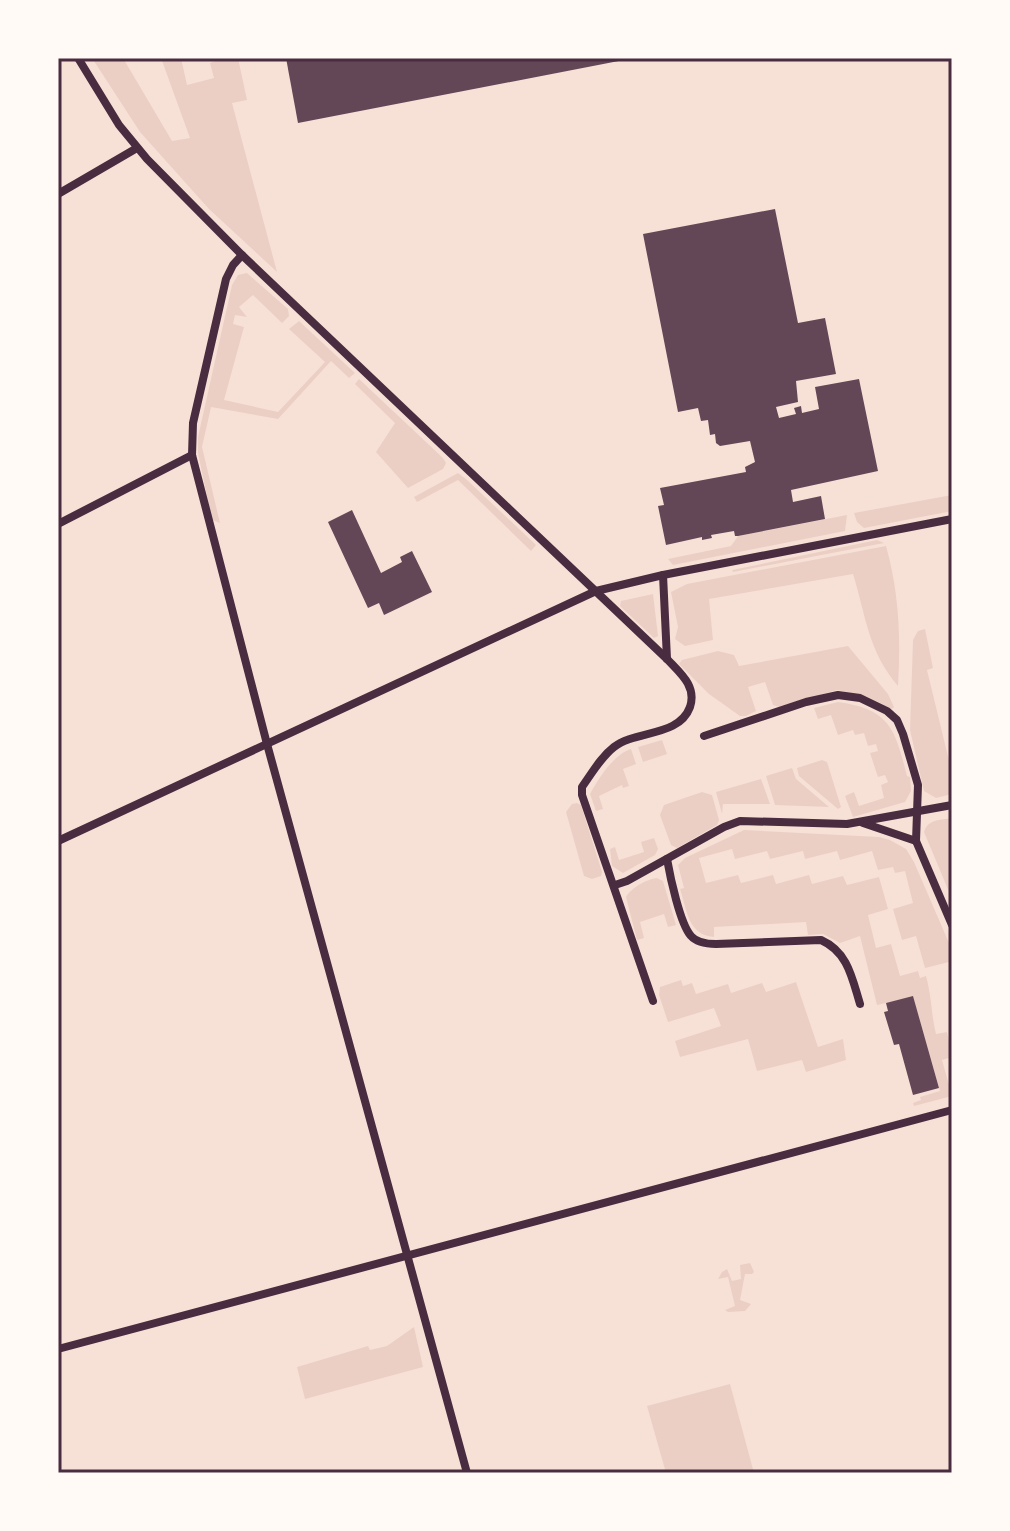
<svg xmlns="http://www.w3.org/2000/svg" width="1010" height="1531" font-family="'IBM Plex Serif',serif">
  <rect width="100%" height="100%" fill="#f7e1d7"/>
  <g fill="#ebcfc5">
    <polygon points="92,58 123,58 172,141 190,138 161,58 181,58 187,85 214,78 210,63 223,58 238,58 247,100 232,103 277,272 209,209 140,132"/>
    <polygon points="247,273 288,309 289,316 282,323 253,295 239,307 247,317 235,315 233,324 244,327 224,400 278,412 325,362 289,329 299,321 355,373 349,378 331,361 278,419 211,407 202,447 220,523 212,520 198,453 198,437 232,285 238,275"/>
    <polygon points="359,379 443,458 446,463 443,469 408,488 376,452 395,423 355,384"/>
    <polygon points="458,473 466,479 536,545 531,551 458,480 417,502 414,497"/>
    <polygon points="952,495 952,511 947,512 864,528 857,522 854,513"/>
    <polygon points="847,515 845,531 673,565 668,559 731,546 738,536"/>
    <polygon points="877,540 884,543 733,572 732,570"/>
    <path d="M886,546C899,592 901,638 898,686C868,651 866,616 853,574L709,599L713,640L685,646L675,639L678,627L671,592L687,584Z"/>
    <polygon points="653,594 658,636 654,638 620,606 621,601"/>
    <polygon points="925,629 933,668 927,670 952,773 952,794 936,798 924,791 910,730 913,640 918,631"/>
    <polygon points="848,646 888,694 894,707 892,709 868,697 837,690 780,707 773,705 765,682 748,687 756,711 746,716 740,716 709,694 679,664 682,660 718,651 734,655 739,666"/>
    <path d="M838,702C890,709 895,729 907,776L910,777L911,791L905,802L853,817L845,796L854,792L859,806L884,798L881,785L888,782L885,775L878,777L870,753L878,751L876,744L868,746L864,733L855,735L853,730L838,735L831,715L818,719L814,708Z"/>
    <polygon points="662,740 667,754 643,762 638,747"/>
    <path d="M631,749L636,764L623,769L629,786L623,788L622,785L599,796L603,809L596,811L590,794C598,779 614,754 631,749Z"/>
    <polygon points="822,760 827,762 841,807 838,809 799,776 797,768"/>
    <polygon points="792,768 796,779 829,807 775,805 766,776"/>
    <polygon points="761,779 770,804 723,804 722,814 716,792"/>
    <polygon points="702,792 712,795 719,820 717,825 677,848 671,845 660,815 664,805"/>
    <polygon points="577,803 581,805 602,872 601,876 592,879 584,876 566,812 572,804"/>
    <path d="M952,818V899L924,832C928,819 940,820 952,818Z"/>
    <path d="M744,830L879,837L890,840L906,849L914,862L952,950V974L949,962L925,968L916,936L902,940L893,909L913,903L905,871L895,873L893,867L878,870L872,851L840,860L837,851L805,859L803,851L770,859L767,851L735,859L732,849L699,858L706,883L738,875L741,883L773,875L776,884L809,875L812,884L843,876L847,885L879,877L888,909L868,915L876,948L891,944L900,976L918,971L920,978L926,976C932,998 931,1013 936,1034L947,1032L952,1057L942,1060L949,1085H952V1096L914,1106L913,1103L921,1100L920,1097L940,1091L913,997L877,1005L860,936L840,943L823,934L808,935L806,922L714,927V937C688,935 687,910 680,889L684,888L678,865L685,858Z"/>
    <polygon points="654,838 658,849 655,855 623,873 612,866 610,849 615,847 619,860 644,852 641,842"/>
    <path d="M657,878L663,881L676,925L668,927L664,914L640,922L644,938L637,940L626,897C631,888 647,879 657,878Z"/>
    <polygon points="681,980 683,986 692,983 696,994 728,984 731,993 762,983 766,992 796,982 818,1047 843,1039 846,1060 806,1072 802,1060 757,1071 748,1039 680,1057 675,1041 721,1026 714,1008 668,1022 659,995 660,987"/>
    <polygon points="750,1263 754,1272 752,1274 745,1274 740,1300 751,1304 745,1311 728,1312 725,1310 735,1306 728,1277 718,1279 722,1272 727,1269 732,1281 741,1279 740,1265"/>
    <polygon points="414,1327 423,1367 305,1399 297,1367 368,1346 370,1350 387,1346"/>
    <polygon points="730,1384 754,1473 666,1473 647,1406"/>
  </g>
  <g fill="#644757">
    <polygon points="286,58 629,58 629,59 298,123"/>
    <polygon points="775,209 798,323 825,318 836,374 796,381 798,402 776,407 779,418 796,414 794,408 801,406 802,413 819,409 815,387 859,379 878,471 791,490 793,502 821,496 825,519 738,536 735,536 734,531 711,535 712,538 702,540 702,537 666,545 658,506 664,505 660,488 746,472 745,467 755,462 750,441 720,446 716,443 715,434 710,435 708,420 701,421 698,408 678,412 643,234"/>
    <polygon points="352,510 381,573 402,562 400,557 412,551 432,592 384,615 379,603 368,608 328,522"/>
    <polygon points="913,996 939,1088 913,1095 899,1044 894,1045 884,1012 888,1011 886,1003"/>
  </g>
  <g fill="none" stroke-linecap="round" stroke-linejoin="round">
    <g stroke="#4a2c40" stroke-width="8">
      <path d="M78,58L119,125L147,159L242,255L667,659C680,673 697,686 690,707C679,737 636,730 614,747C601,757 592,773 582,787V795L653,1001"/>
      <polyline points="58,194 137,148"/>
      <polyline points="242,255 233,265 226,279 193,423 192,455 267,744 467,1473"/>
      <polyline points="58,524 192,455"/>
      <polyline points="663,575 667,659"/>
      <polyline points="704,736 806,702 838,695 860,698 887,711 897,720 903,734 918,785 916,841 952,925"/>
      <polyline points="863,823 916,841"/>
      <polyline points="58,841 596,591 663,575 952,519"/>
      <path d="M667,859C670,876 680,924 691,936C697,943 707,944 716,944L821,940C848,952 852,978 860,1004"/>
      <polyline points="615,885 627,881 724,827 740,821 847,824 952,805"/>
      <polyline points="58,1349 952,1110"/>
    </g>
  </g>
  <rect width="1010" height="1531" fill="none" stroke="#fffaf5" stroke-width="120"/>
  <rect x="60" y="60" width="890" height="1411" fill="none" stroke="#4a2c40" stroke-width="3"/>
</svg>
